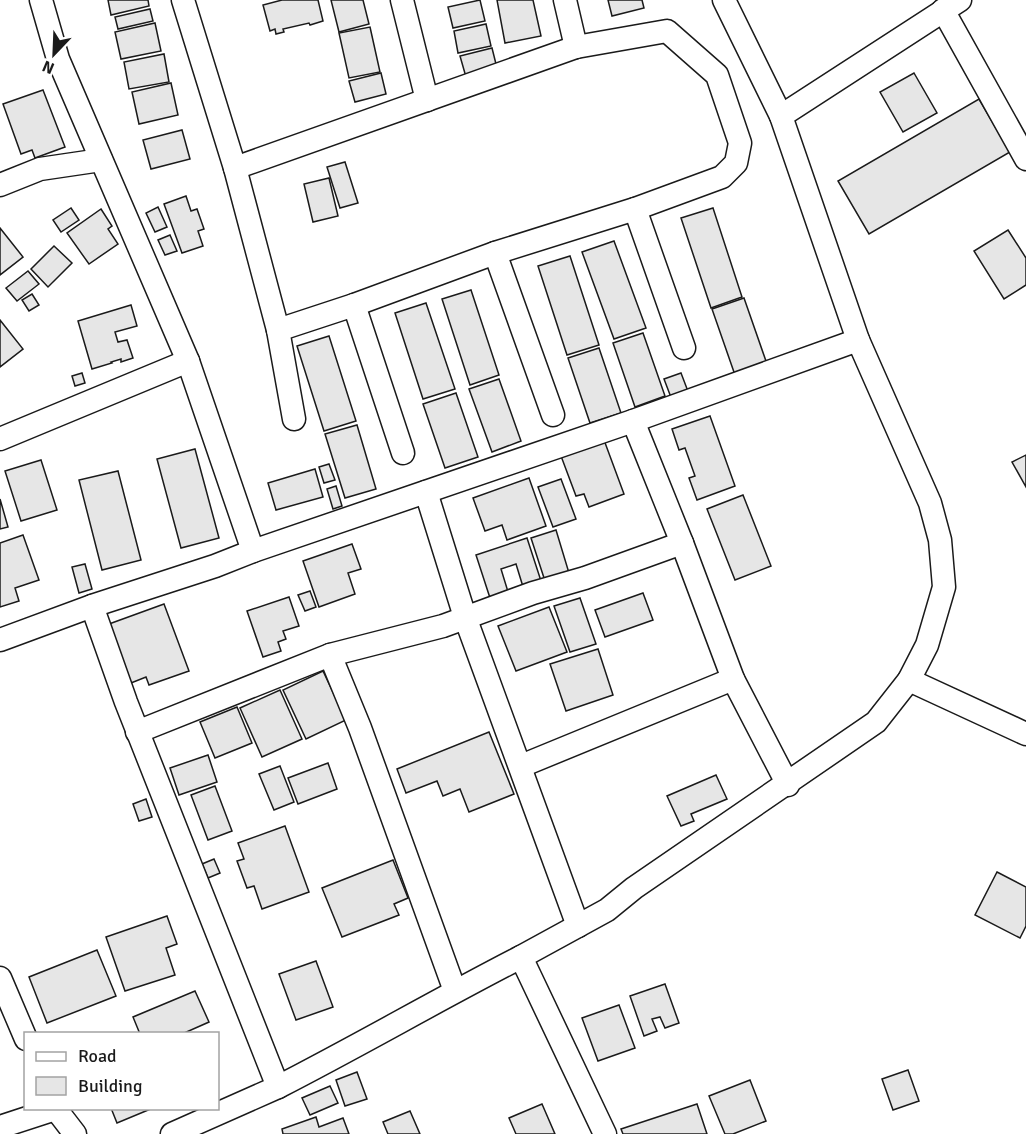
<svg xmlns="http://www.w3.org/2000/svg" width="1026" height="1134" font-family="Signika,sans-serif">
  <rect width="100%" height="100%" fill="#fff"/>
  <g fill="#e6e6e6" stroke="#1a1a1a" stroke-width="1.5">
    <polygon points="108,0 148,0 149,6 111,15"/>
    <polygon points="282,0 318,0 323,21 310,25 309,23 283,29 284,32 276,34 275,29 270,31 263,5"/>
    <polygon points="331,0 363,0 369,24 339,32"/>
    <polygon points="480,0 485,21 453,28 448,7"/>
    <polygon points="497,0 533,0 541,36 505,43"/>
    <polygon points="608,0 642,0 644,8 612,16"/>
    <polygon points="150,9 153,21 118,29 115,17"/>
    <polygon points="155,23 161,51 121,59 115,32"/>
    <polygon points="486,24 491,46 458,53 454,31"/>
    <polygon points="370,27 380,72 349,78 339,33"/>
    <polygon points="492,48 497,68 466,77 460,56"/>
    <polygon points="164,54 169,82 129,89 124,62"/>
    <polygon points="381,73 386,94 355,102 349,81"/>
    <polygon points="914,73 937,113 903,132 880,92"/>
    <polygon points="171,83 178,115 139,124 132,92"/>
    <polygon points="43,90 65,147 35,158 32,150 21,154 3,104"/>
    <polygon points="979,99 1010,152 869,234 838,181"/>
    <polygon points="182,130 190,159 151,169 143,140"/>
    <polygon points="345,162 358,203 340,208 327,167"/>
    <polygon points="329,178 338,216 313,222 304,184"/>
    <polygon points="186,196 191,211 197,209 204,229 198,231 203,246 182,253 164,204"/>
    <polygon points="158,207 167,227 155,232 146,213"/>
    <polygon points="71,208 79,220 61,232 53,220"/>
    <polygon points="713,208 742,297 711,308 681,218"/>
    <polygon points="101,209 112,226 108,229 118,244 89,264 67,233"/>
    <polygon points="0,228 23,257 0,275"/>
    <polygon points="1008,230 1026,258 1026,285 1004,299 974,251"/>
    <polygon points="170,235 177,251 165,255 158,240"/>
    <polygon points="614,241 646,328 614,339 582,252"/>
    <polygon points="54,246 72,263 48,287 31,269"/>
    <polygon points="570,256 599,345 567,355 538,266"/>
    <polygon points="28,271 39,284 17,301 6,288"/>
    <polygon points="471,290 499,375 470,385 442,299"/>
    <polygon points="32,294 39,305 29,311 22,300"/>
    <polygon points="744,298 767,364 735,375 712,309"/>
    <polygon points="426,303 455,389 423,399 395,313"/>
    <polygon points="131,305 137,326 115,332 118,342 127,340 133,358 121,362 121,359 111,362 112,363 92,369 78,321"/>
    <polygon points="0,320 23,349 0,367"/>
    <polygon points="643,333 665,396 635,407 613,343"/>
    <polygon points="329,336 356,421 324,431 297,346"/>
    <polygon points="599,348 621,413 590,423 568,358"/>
    <polygon points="82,373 85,383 75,386 72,376"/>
    <polygon points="681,373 689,394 672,400 664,379"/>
    <polygon points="499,379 521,441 492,452 469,389"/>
    <polygon points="456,393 478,457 445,468 423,404"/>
    <polygon points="710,416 735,486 697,500 689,478 695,476 685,448 679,450 672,429"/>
    <polygon points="357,425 376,489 345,498 325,434"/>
    <polygon points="604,440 624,494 589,507 584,494 576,496 561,456"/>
    <polygon points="195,449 219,538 181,548 157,459"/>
    <polygon points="1026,455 1026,487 1012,462"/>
    <polygon points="41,460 57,510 21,521 5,471"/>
    <polygon points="329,464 335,480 324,483 319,467"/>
    <polygon points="315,469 323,497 276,510 268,483"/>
    <polygon points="118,471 141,560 102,570 79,480"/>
    <polygon points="529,478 546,526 507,540 502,525 485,531 473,498"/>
    <polygon points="561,479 576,519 553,527 538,487"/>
    <polygon points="336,486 342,506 333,509 327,489"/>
    <polygon points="743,495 771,566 735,580 707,509"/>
    <polygon points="0,499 8,527 0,529"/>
    <polygon points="556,530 569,573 545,581 531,538"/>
    <polygon points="23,535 39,580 15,588 19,601 0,607 0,543"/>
    <polygon points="527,538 542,584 524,590 516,564 501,569 509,595 491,601 476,555"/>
    <polygon points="352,544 361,569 348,573 355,594 319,607 303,561"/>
    <polygon points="85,564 92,589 79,593 72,567"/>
    <polygon points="310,591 316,607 305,611 298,595"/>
    <polygon points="643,593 653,620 605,637 595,610"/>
    <polygon points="289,597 299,626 283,631 286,639 278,642 281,651 263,657 247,611"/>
    <polygon points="580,598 596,644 570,652 554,606"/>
    <polygon points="164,604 189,671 149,685 146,677 131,683 109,624"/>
    <polygon points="549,607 567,652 516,671 498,626"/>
    <polygon points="598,649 613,695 566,711 550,664"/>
    <polygon points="323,671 346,720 306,739 283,690"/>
    <polygon points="280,690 302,739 262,757 240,708"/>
    <polygon points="237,707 252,743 215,758 200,722"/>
    <polygon points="489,732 514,794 469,812 460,789 443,796 437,781 406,793 397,769"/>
    <polygon points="208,755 217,782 179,795 170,768"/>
    <polygon points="328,763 337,789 298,804 288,778"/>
    <polygon points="280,766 294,802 274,810 259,774"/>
    <polygon points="716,775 727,799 691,814 694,821 681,826 667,796"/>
    <polygon points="215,786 232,831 208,840 191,795"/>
    <polygon points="146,799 152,817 139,821 133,804"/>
    <polygon points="285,826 309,892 262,909 254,886 247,888 237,861 244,859 238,843"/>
    <polygon points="214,859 220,873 208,878 202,864"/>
    <polygon points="393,860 408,898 394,904 399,915 342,937 322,888"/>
    <polygon points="997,872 1026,887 1026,926 1020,938 975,915"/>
    <polygon points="167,916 177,944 166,948 175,975 125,991 106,937"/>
    <polygon points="97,950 116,996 47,1023 29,977"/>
    <polygon points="316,961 333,1007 296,1020 279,974"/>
    <polygon points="665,984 679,1023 665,1028 660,1017 652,1019 657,1031 644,1036 630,996"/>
    <polygon points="195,991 209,1022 182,1034 140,1034 133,1017"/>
    <polygon points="619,1005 635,1048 598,1061 582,1018"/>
    <polygon points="908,1070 919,1101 893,1110 882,1079"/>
    <polygon points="357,1072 367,1099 345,1106 336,1080"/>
    <polygon points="750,1080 766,1121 733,1134 725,1134 709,1096"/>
    <polygon points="330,1086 338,1103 310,1115 302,1098"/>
    <polygon points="542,1104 555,1134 516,1134 509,1118"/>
    <polygon points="697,1104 707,1134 623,1134 621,1129"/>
    <polygon points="111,1108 153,1108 117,1123"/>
    <polygon points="410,1111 420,1134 388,1134 383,1122"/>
    <polygon points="316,1117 319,1127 343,1118 349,1134 283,1134 282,1129"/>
  </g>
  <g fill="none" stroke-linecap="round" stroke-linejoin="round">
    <defs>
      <g id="minor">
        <polyline points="41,0 58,59 188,361 253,551"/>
        <polyline points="183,0 235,168 278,330 294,419"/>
        <polyline points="402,0 427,100"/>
        <polyline points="565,0 576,47"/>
        <polyline points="943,10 1026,159"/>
        <polyline points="781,116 960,0"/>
        <polyline points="235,168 576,47 667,31 717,75 740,143 736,163 722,177 635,209 495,253 354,305 278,330"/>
        <polyline points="0,185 40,169 101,160"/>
        <polyline points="635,209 684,348"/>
        <polyline points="495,253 553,415"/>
        <polyline points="354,305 403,453"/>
        <polyline points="633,421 682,543 733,679 788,785"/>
        <polyline points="0,439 188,361"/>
        <polyline points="426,492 465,617 578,926"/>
        <path d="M92,606L126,702L278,1087C360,1045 439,999 521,957L605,1134"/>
        <polyline points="0,640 92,606 215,566 253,551 633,421 858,340"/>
        <polyline points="330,655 360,728 455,991"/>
        <polyline points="909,680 1026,734"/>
        <polyline points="137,732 330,655 443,626 533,593 585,578 682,543"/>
        <polyline points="521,766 733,679"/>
        <polyline points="521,957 607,910 634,888 876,722 909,680 927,645 944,587 940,540 930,503 858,340 781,116 724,0"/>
        <polyline points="0,978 26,1039"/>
        <polyline points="55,1108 75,1134"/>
        <polyline points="0,1127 55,1109"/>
        <polyline points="172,1134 278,1087"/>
      </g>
    </defs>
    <use href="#minor" stroke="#1a1a1a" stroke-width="25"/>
    <use href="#minor" stroke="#fff" stroke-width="22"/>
  </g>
  <rect x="24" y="1032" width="195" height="78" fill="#ffffff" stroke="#a3a3a3" stroke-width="1.5"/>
  <rect x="36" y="1052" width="30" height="9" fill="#ffffff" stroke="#a3a3a3" stroke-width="1.5"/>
  <text x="78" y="1062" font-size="18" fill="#1a1a1a">Road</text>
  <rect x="36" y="1077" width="30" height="18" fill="#e6e6e6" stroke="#a3a3a3" stroke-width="1.5"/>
  <text x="78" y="1092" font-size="18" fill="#1a1a1a">Building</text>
  <g transform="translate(54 54) rotate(203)" stroke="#ffffff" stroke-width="4.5" paint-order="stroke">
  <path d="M0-4.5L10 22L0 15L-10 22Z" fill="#1a1a1a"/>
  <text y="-9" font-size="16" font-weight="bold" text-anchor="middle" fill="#1a1a1a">N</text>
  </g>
</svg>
